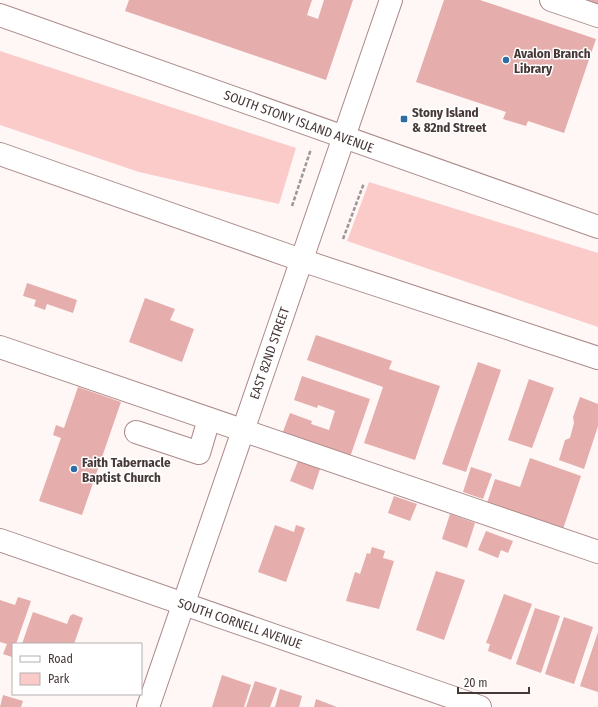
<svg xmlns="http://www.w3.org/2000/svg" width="598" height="707" font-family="'Fira Sans Condensed',sans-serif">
  <rect width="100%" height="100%" fill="#fef7f6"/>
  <g fill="#fbcbc9">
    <polygon points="0,51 296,148 279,204 139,172 0,125"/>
    <polygon points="369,182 598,253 598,327 347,241"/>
  </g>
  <g fill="#e5adab">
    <polygon points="129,0 312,0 307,15 318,19 324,0 353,0 326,80 125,11"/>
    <polygon points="444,0 480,0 596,39 564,133 528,121 526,126 503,119 506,112 416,82"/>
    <polygon points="582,0 598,0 598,4 594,4"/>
    <polygon points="27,283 77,300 73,313 47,304 45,310 34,306 36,300 23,296"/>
    <polygon points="145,298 175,309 170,320 194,329 182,362 129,342"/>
    <polygon points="316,335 392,361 389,369 440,386 415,460 364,443 383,387 307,360"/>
    <polygon points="478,362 501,370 466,472 442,464"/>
    <polygon points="302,376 370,399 349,460 281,437 290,413 312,421 311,424 329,430 335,411 318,405 317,408 294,400"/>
    <polygon points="529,379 554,388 532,448 508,440"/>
    <polygon points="78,387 121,402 82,515 39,501 61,438 53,435 56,425 64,428"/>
    <polygon points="580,397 598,404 598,426 584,469 559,460 565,440 570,438 574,423 573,417"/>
    <polygon points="530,458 581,476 563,529 487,503 495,479 520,487"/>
    <polygon points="298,461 320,469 313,490 290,481"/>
    <polygon points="471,467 492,474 483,499 463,492"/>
    <polygon points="394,496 417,504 410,521 388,513"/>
    <polygon points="450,514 475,523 467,548 442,539"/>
    <polygon points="275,525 294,532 296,525 305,528 286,582 258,572"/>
    <polygon points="486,531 513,541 508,553 501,550 498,558 478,550"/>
    <polygon points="372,547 385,551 383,558 394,561 379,609 346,601 355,572 360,574 367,553 370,554"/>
    <polygon points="436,571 465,580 444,640 416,630"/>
    <polygon points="504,594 532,604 511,660 488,651 490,644 486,643"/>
    <polygon points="18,597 31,601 16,644 13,644 12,657 3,654 7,644 0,642 0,600 15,605"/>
    <polygon points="535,608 560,616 541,673 516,664"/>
    <polygon points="33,612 67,624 70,616 73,614 83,618 74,644 22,644"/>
    <polygon points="564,617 593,627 574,684 545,674"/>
    <polygon points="598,632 598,692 580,686"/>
    <polygon points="222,675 251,685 244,707 212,707"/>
    <polygon points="255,681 277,688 270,707 246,707"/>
    <polygon points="280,689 302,696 299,707 275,707"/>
    <polygon points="3,695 23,701 21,707 0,707"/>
    <polygon points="316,699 337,707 314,707"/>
  </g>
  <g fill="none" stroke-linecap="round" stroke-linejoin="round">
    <defs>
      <g id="minor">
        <polyline points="551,0 598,16"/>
        <polyline points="0,347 598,552"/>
        <polyline points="136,432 199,453 209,419"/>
        <polyline points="0,540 480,707"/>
        <polyline points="148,707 391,0"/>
      </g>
      <g id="highway">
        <polyline points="0,15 598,227"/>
        <polyline points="0,154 301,260 598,358"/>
      </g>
    </defs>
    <use href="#minor" stroke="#ab8b8a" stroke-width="24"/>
    <use href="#highway" stroke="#ab8b8a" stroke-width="24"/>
    <g stroke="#9f9594" stroke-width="2.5" stroke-dasharray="4 2" stroke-linecap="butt">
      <polyline points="292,206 311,149"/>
      <polyline points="343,239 364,183"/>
    </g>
    <use href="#minor" stroke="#fff" stroke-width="22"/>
    <use href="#highway" stroke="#fff" stroke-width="22"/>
  </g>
  <g fill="#2e6ca3" stroke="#fff" stroke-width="1.5">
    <circle cx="506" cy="60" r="4"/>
    <rect x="400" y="115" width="8" height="8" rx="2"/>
    <circle cx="74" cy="469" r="4"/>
  </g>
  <g text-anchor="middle" stroke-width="3" stroke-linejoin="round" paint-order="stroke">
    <g font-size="13" font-weight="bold" fill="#463837" stroke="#fff" text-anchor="start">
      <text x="514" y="58">Avalon Branch<tspan x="514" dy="15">Library</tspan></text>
      <text x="412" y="117">Stony Island<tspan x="412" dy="15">&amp; 82nd Street</tspan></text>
      <text x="82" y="467">Faith Tabernacle<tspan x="82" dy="15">Baptist Church</tspan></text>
    </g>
    <g font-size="13" fill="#463837" stroke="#fff">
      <text transform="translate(299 121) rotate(20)" y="5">SOUTH STONY ISLAND AVENUE</text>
      <text transform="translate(269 353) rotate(-71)" y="5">EAST 82ND STREET</text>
      <text transform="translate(240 623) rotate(19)" y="5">SOUTH CORNELL AVENUE</text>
    </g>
  </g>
  <rect x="12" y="643" width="130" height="52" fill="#ffffff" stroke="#b5afaf"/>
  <rect x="20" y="656" width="20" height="6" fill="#ffffff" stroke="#b5afaf"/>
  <text x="48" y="663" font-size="12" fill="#463837">Road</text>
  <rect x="20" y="673" width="20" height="12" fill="#fbcbc9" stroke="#b5afaf"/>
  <text x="48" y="683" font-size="12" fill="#463837">Park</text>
  <path d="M458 687v6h71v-6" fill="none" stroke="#463837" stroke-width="2"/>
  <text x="464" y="687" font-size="12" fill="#463837" stroke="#ffffff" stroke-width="3" paint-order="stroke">20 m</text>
</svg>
